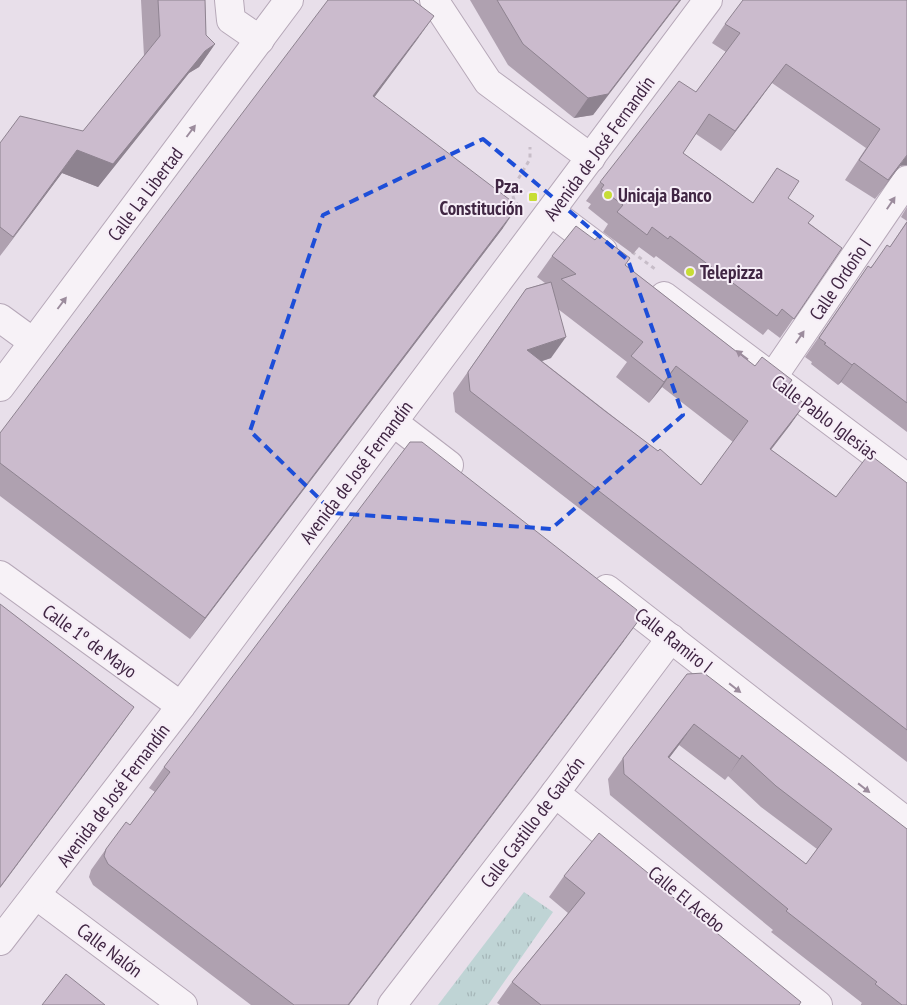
<svg xmlns="http://www.w3.org/2000/svg" width="907" height="1005" font-family="'PT Sans Narrow',sans-serif">
  <defs>
    <pattern id="grass-tufts" width="24" height="20" patternUnits="userSpaceOnUse" patternTransform="scale(1.25)"><rect width="24" height="20" fill="#bfd4d5"/><path d="M3 7l-1-3M5 7V3M7 7l1-3M15 17l-1-3M17 17v-4M19 17l1-3" fill="none" stroke="#a5b6b8"/></pattern>
  </defs>
  <rect width="100%" height="100%" fill="#e8dfea"/>
  <polygon fill="url(#grass-tufts)" points="524,892 553,912 488,1005 438,1005"/>
  <g fill="none" stroke-linecap="round" stroke-linejoin="round">
    <defs>
      <g id="minor">
        <polyline points="229,0 231,20 260,40"/>
        <polyline points="434,0 488,82 591,158"/>
        <polyline points="551,212 603,251"/>
        <polyline points="664,296 907,478"/>
        <polyline points="0,318 33,342"/>
        <polyline points="772,378 907,180"/>
        <polyline points="0,387 289,0"/>
        <polyline points="393,422 449,465"/>
        <polyline points="0,575 181,706"/>
        <polyline points="607,589 907,822"/>
        <polyline points="555,793 818,1005"/>
        <polyline points="36,895 183,1005"/>
        <polyline points="0,941 181,706 708,0"/>
        <polyline points="392,1005 546,805 671,638"/>
      </g>
    </defs>
    <use href="#minor" stroke="#b6a8b8" stroke-width="30"/>
    <g stroke="#c7bdc8" stroke-width="3" stroke-dasharray="4 4" stroke-linecap="butt">
      <polyline points="519,206 515,202 511,191 530,159 530,147"/>
      <polyline points="632,252 655,269"/>
    </g>
    <use href="#minor" stroke="#f7f2f7" stroke-width="28"/>
  </g>
  <g fill="#afa1b0" fill-rule="evenodd">
    <polygon points="141,0 205,0 206,35 215,44 199,67 189,73 98,187 62,173 0,256 0,143 83,131 144,56"/>
    <polygon points="470,0 681,0 593,115 574,118 508,65"/>
    <polygon points="907,0 900,166 875,199 845,180 866,148 772,83 721,151 696,134 683,153 753,203 777,168 788,198 809,223 842,248 780,338 768,329 763,335 656,256 654,258 639,247 633,254 603,232 608,224 588,208 591,204 586,201 600,182 696,92 726,52 712,43 725,24"/>
    <polygon points="419,37 374,97 503,228 190,639 0,496 0,433"/>
    <polygon points="907,207 907,221 901,217"/>
    <polygon points="907,221 907,432 841,382 838,385 811,364 812,362 805,357 868,266 870,268 890,247"/>
    <path d="M552,256L625,265L755,366L792,380L786,389L805,404L790,425L771,450L836,497L907,483V762L455,412L453,393L526,289L545,283L537,277ZM558,309L627,362L616,377L649,403L662,387L733,442L701,485L542,361L551,358Z"/>
    <polygon points="624,641 349,1005 251,1005 93,885 89,877 91,870 106,849 130,825 155,792 149,788 164,767"/>
    <path d="M687,674L907,829V1005H861V1004L862,1003L771,932L773,930L610,795L608,779L623,758ZM679,745L725,780L728,776L761,807L817,849L806,864L669,758Z"/>
    <polygon points="564,876 657,884 799,1005 500,1005 497,1003 512,982 568,913 549,897"/>
  </g>
  <g fill="#8e8390">
    <polygon points="680,0 681,0 593,115 574,118 588,98"/>
    <polygon points="434,16 419,37 359,118 373,96"/>
    <polygon points="215,44 199,67 189,73 98,187 62,173 0,256 77,150 205,51"/>
    <polygon points="786,64 772,83 721,151 735,131"/>
    <polygon points="907,155 907,165 900,166 875,199"/>
    <polygon points="518,206 503,228 190,639 205,618"/>
    <polygon points="566,337 551,358 512,371 527,350"/>
    <polygon points="854,363 841,382 838,385 852,365"/>
    <polygon points="676,366 662,387 649,403 664,382"/>
    <polygon points="805,404 790,425 755,470 770,449"/>
    <polygon points="639,620 624,641 349,1005 348,1005"/>
    <polygon points="134,707 119,728 0,888 0,887"/>
    <polygon points="694,724 679,745 654,778 668,757"/>
    <polygon points="742,755 728,776 725,780 740,759"/>
  </g>
  <g fill="#cbbbcd" stroke="#8e8390" fill-rule="evenodd">
    <polygon points="158,0 205,0 206,35 215,44 205,51 113,164 77,150 13,237 0,227 0,143 20,116 83,131 160,36"/>
    <polygon points="328,0 413,0 434,16 373,96 518,206 205,618 0,463 0,433"/>
    <polygon points="497,0 680,0 608,94 588,98 523,44"/>
    <polygon points="743,0 907,0 907,155 888,180 859,160 880,129 786,64 735,131 709,114 683,153 753,203 777,168 799,181 788,198 814,216 808,223 842,248 794,319 782,309 777,316 670,236 668,239 652,227 647,235 617,212 623,205 601,189 604,185 600,182 679,81 696,92 740,33 725,24"/>
    <polygon points="907,222 907,403 854,363 852,365 824,344 826,343 819,338 868,266 871,268 887,245 890,247"/>
    <polygon points="576,226 595,240 599,235 630,258 625,265 755,366 762,357 792,380 785,389 805,404 770,449 836,497 869,454 907,483 907,730 470,391 468,372 526,289 551,282 566,337 527,350 605,411 658,451 660,449 701,485 748,421 676,366 664,382 631,356 643,342 561,279 576,274 552,256"/>
    <polygon points="410,442 422,442 637,610 639,620 348,1005 294,1005 108,864 104,856 106,849 126,822 130,825 170,772 164,767"/>
    <polygon points="0,604 134,707 0,887"/>
    <path d="M704,673L907,829V1005H902L875,984L877,982L786,911L788,909L624,774L623,758L687,674ZM694,724L740,759L742,755L776,786L832,829L806,864L668,757Z"/>
    <polygon points="599,833 659,882 657,884 801,1002 799,1005 541,1005 512,982 585,893 564,876"/>
    <polygon points="66,974 105,1005 42,1005"/>
  </g>
  <defs><path id="oneway-solid" d="M-6-.8H1V-3.2L6.5 0L1 3.2V.8H-6Z" transform="scale(1.25)"/></defs>
  <g fill="#9c8c9d">
    <use href="#oneway-solid" transform="translate(191 131) rotate(-53)"/>
    <use href="#oneway-solid" transform="translate(891 203) rotate(-56)"/>
    <use href="#oneway-solid" transform="translate(62 303) rotate(-53)"/>
    <use href="#oneway-solid" transform="translate(800 337) rotate(-56)"/>
    <use href="#oneway-solid" transform="translate(742 355) rotate(-143)"/>
    <use href="#oneway-solid" transform="translate(735 688) rotate(38)"/>
    <use href="#oneway-solid" transform="translate(864 788) rotate(38)"/>
  </g>
  <path fill="none" stroke="#1d4ed8" stroke-width="4" stroke-dasharray="10 6" stroke-linejoin="round" d="M483,139L628,260L683,415L551,529L334,513L250,431L323,215Z"/>
  <g fill="#c7dd35" stroke="#f6eef7" stroke-width="2">
    <circle cx="608" cy="195" r="5"/>
    <rect x="528" y="192" width="10" height="10" rx="2.5"/>
    <circle cx="690" cy="272" r="5"/>
  </g>
  <g text-anchor="middle" stroke-width="4" stroke-linejoin="round" paint-order="stroke">
    <g font-size="19" fill="#402643" stroke="#f6eef7">
      <text transform="translate(599 148) rotate(-54)" y="7">Avenida de José Fernandín</text>
      <text transform="translate(145 194) rotate(-53)" y="7">Calle La Libertad</text>
      <text transform="translate(840 279) rotate(-56)" y="7">Calle Ordoño I</text>
      <text transform="translate(825 417) rotate(37)" y="7">Calle Pablo Iglesias</text>
      <text transform="translate(356 472) rotate(-53)" y="7">Avenida de José Fernandín</text>
      <text transform="translate(674 640) rotate(38)" y="7">Calle Ramiro I</text>
      <text transform="translate(90 641) rotate(36)" y="7">Calle 1º de Mayo</text>
      <text transform="translate(113 795) rotate(-53)" y="7">Avenida de José Fernandín</text>
      <text transform="translate(532 822) rotate(-53)" y="7">Calle Castillo de Gauzón</text>
      <text transform="translate(687 899) rotate(39)" y="7">Calle El Acebo</text>
      <text transform="translate(110 950) rotate(37)" y="7">Calle Nalón</text>
    </g>
    <g font-size="19" font-weight="bold" fill="#402643" stroke="#f6eef7" text-anchor="start">
      <text x="523" y="193" text-anchor="end">Pza.<tspan x="523" dy="22">Constitución</tspan></text>
      <text x="618" y="202">Unicaja Banco</text>
      <text x="700" y="279">Telepizza</text>
    </g>
  </g>
</svg>
